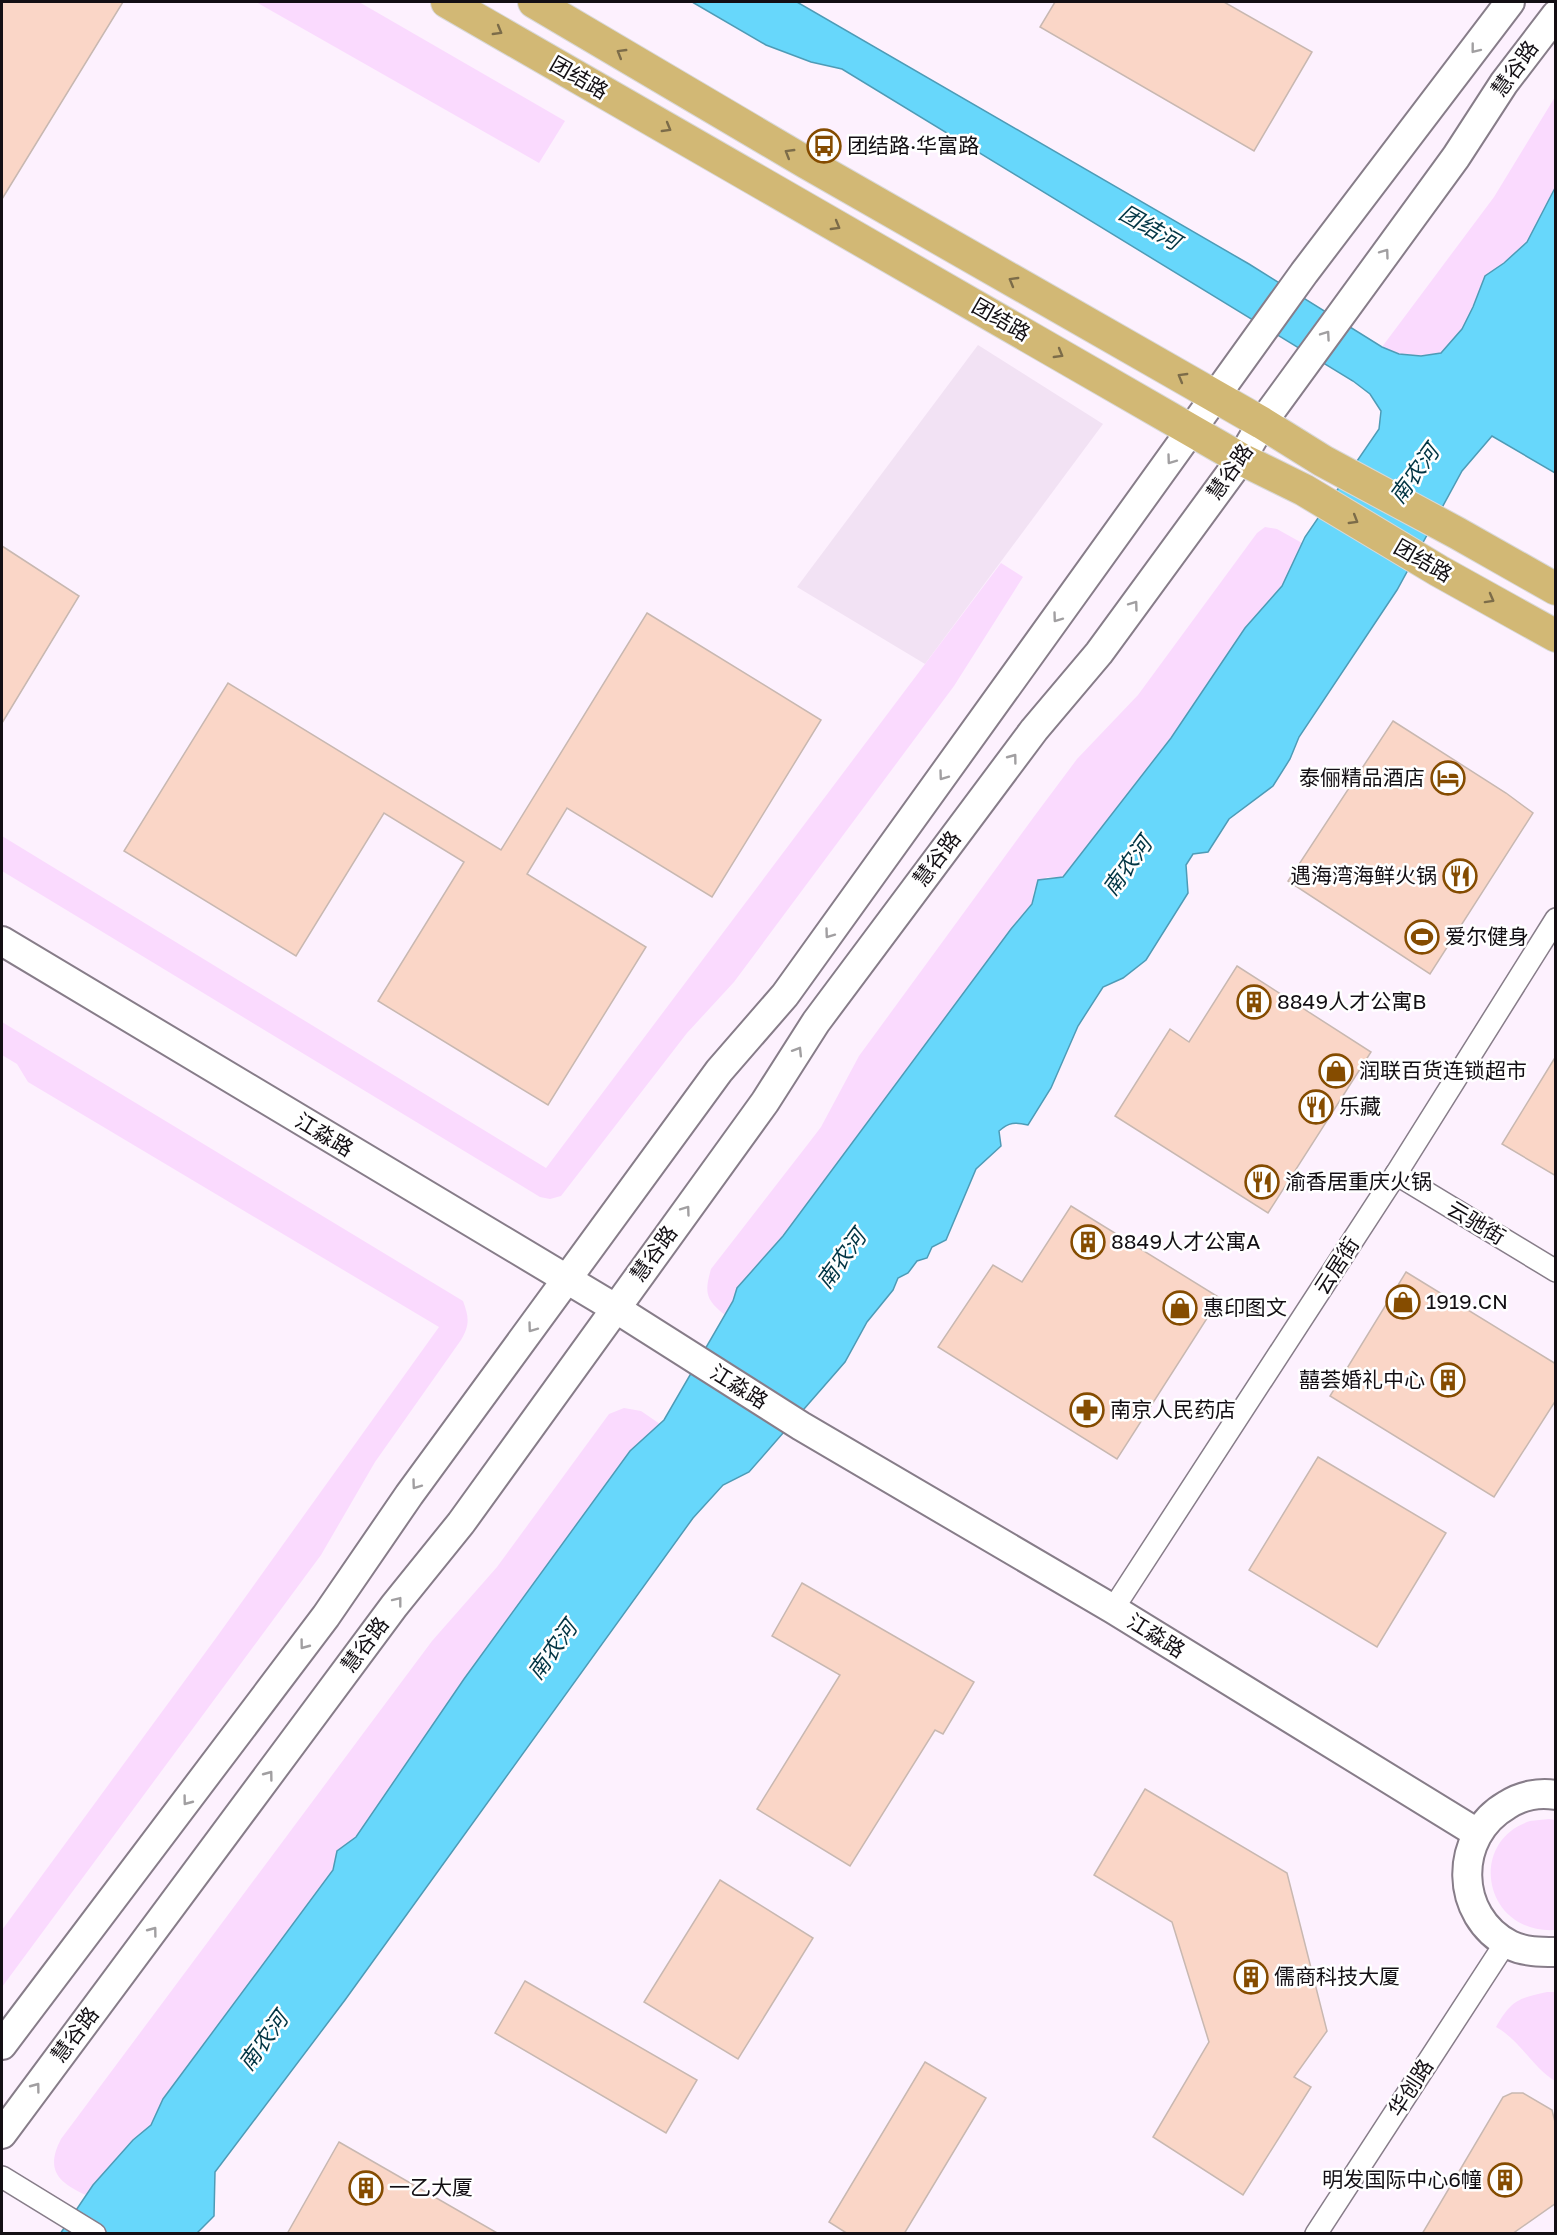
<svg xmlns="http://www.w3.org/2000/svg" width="1557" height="2235" font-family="'Golos Text','Noto Sans SC',sans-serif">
  <rect width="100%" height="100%" fill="#fdf1fe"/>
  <polygon fill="#f2e2f4" points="978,345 1103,424 925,664 797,587"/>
  <g fill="#fadafe">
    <polygon points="256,2 359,2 565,121 539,163"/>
    <polygon points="1555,97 1555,188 1527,242 1504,263 1485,276 1473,307 1462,329 1441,353 1421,356 1399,354 1382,347 1494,197"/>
    <path d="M1265,527L1277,529L1302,543L1282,586L1245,628L1171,738L1078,859L1063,877H1047L1034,890L1032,904L1011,929L783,1236L737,1288L733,1301L725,1315C706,1300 704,1293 711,1269L808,1144L821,1127L859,1056L1033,818L1077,759L1138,695L1257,533Z"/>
    <polygon points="1001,563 1023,577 954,686 734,982 687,1033 561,1196 550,1199 540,1197 2,871 2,836 546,1168"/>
    <path d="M2,1022L463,1301C469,1317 470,1325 461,1340L375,1462L321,1555L2,1987V1930L216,1638L439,1327L28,1082L17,1064L2,1055Z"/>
    <path d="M624,1408L641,1411L660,1424L630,1451L464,1679L356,1837L337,1851L333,1870L163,2099L151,2125L133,2140L86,2195C58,2182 45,2170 61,2139L432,1641L497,1567L609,1414Z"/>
    <path d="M1549,1819L1555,1820V1930C1483,1934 1467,1841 1530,1821C1536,1820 1543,1820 1549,1819Z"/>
    <path d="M1547,1992H1555V2081C1532,2067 1520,2040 1496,2027C1511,2001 1518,1998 1547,1992Z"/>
  </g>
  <path fill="#67d7fb" stroke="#4e9bb6" stroke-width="1.5" d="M692,2H797L1249,264L1382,347L1399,354L1421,356L1441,353L1462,329L1473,307L1485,276L1504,263L1527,242L1555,188V473L1492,436L1462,471L1397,590L1299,737L1290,759L1273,786L1229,819L1208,852L1193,854L1186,865L1188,893L1146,960L1123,978L1103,987L1078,1026L1051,1088L1028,1125C1015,1122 1009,1122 999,1131L1001,1146L976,1169L946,1240L932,1247L927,1258L917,1261L908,1273L898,1278L893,1290L867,1322L845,1362L749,1472L723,1485L693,1518L345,2000L215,2172L214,2216L197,2233L60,2234L93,2185L133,2140L151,2125L163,2099L333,1870L337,1851L356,1837L464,1679L630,1451L664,1420L733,1301L737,1288L783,1236L1011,929L1032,904L1038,880L1063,877L1171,738L1245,628L1282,586L1305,537L1379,429L1381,411L1370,394L1353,381L842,69L811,62L766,45Z"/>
  <g fill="#fad6c7" stroke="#c8b8b1" stroke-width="1.5">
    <polygon points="2,2 123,2 2,199"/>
    <polygon points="1055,2 1224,2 1312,52 1254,151 1040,27"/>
    <polygon points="2,546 79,596 2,723"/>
    <polygon points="647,613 821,720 712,897 567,808 527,874 646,947 548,1105 378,1001 464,862 384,813 296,956 124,851 228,683 501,850"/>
    <polygon points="1393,721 1506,793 1533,813 1430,974 1288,881"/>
    <polygon points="1237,966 1371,1052 1268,1213 1115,1116 1170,1029 1189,1042"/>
    <polygon points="1556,1056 1556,1176 1502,1144"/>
    <polygon points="1071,1206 1220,1298 1117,1459 938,1347 993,1265 1022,1282"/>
    <polygon points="1406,1272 1556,1364 1556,1400 1494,1497 1330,1396"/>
    <polygon points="1318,1457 1446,1533 1377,1647 1249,1570"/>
    <polygon points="802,1583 974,1682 943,1734 935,1730 850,1866 757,1809 840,1675 772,1636"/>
    <polygon points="1145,1789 1287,1873 1327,2031 1294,2077 1311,2087 1243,2195 1153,2137 1209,2042 1172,1922 1094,1875"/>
    <polygon points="720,1880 813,1938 738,2059 644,2002"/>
    <polygon points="525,1981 697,2080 666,2133 495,2033"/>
    <polygon points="925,2062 986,2098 904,2234 848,2234 829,2222"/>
    <polygon points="1512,2093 1523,2093 1552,2110 1556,2126 1556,2203 1512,2234 1422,2234 1503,2097"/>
    <polygon points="339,2142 499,2234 287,2234"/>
  </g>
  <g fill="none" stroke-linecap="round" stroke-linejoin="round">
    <defs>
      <g id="street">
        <polyline points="1396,1174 1556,1271"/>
        <polyline points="1113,1609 1396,1174 1556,919"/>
        <polyline points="2,2177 95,2234"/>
        <polyline points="1316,2234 1506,1942"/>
      </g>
      <g id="secondary">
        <polyline points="2,941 615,1308 801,1426 1113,1609 1477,1833"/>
        <path d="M1556,1795C1539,1792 1521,1796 1507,1805C1453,1836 1454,1916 1510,1945C1525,1952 1540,1952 1556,1952"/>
        <polyline points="2,2045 326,1616 409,1495 719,1071 785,995 1304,273 1510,2"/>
        <polyline points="2,2134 394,1606 461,1523 765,1102 816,1022 1034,730 1099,653 1241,459 1262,423 1456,157 1504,83 1556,15"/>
      </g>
      <g id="primary">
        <polyline points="447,2 1241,459 1304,490 1439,571 1556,636"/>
        <polyline points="534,2 807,163 1262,423 1323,461 1457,533 1556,589"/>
      </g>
    </defs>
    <use href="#street" stroke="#877d89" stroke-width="24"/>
    <use href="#secondary" stroke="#877d89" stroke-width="32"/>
    <use href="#primary" stroke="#d9d9d9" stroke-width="34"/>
    <use href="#street" stroke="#fff" stroke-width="21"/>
    <use href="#secondary" stroke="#fff" stroke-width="28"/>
    <use href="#primary" stroke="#d2b875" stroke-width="32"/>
  </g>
  <defs><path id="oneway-chevron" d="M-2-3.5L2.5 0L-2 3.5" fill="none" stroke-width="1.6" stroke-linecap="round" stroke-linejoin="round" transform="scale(1.5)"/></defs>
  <g stroke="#7c6c49">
    <use href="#oneway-chevron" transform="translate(498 31) rotate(30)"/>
    <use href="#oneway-chevron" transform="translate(621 53) rotate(-149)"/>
    <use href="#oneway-chevron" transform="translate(667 128) rotate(30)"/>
    <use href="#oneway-chevron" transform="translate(789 153) rotate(-149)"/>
    <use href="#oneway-chevron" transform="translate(836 226) rotate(30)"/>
    <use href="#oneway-chevron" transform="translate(1013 281) rotate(-150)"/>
    <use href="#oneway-chevron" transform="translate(1059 354) rotate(30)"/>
    <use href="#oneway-chevron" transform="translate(1182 377) rotate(-150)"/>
    <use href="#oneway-chevron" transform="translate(1354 520) rotate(31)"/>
    <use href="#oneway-chevron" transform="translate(1490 599) rotate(29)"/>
  </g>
  <g stroke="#a19fa1">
    <use href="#oneway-chevron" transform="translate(1475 49) rotate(128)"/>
    <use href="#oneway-chevron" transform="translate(1385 253) rotate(-54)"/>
    <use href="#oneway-chevron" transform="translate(1326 335) rotate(-55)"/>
    <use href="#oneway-chevron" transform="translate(1171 460) rotate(126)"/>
    <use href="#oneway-chevron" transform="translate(1134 605) rotate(-54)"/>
    <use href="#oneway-chevron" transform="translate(1057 618) rotate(126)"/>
    <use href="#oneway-chevron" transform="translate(1013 758) rotate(-53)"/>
    <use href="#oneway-chevron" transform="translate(943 776) rotate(126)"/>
    <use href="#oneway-chevron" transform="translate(829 934) rotate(126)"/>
    <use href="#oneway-chevron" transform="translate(798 1051) rotate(-58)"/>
    <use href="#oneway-chevron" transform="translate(686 1210) rotate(-54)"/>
    <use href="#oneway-chevron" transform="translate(532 1328) rotate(126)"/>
    <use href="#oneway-chevron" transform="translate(416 1485) rotate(126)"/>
    <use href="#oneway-chevron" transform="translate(398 1601) rotate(-52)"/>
    <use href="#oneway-chevron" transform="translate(304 1645) rotate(127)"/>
    <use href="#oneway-chevron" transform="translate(269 1775) rotate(-53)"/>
    <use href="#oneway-chevron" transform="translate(187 1801) rotate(127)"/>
    <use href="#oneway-chevron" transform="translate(153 1931) rotate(-53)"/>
    <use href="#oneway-chevron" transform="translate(36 2087) rotate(-53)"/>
  </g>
  <defs>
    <symbol id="bus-ring" viewBox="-11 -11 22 22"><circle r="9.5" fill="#fff" stroke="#854c00" stroke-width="1.5"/><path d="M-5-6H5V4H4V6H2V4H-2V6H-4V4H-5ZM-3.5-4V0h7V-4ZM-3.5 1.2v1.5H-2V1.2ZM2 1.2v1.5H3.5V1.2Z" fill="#854c00"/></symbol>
    <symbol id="hotel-ring" viewBox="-11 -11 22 22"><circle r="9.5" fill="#fff" stroke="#854c00" stroke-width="1.5"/><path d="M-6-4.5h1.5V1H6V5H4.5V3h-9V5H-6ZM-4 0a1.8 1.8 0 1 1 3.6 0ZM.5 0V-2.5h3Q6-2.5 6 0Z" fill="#854c00"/></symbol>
    <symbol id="restaurant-ring" viewBox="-11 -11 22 22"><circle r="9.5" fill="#fff" stroke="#854c00" stroke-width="1.5"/><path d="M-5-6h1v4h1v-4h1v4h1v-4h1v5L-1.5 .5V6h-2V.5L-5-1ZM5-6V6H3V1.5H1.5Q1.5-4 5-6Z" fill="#854c00"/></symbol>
    <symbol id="stadium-ring" viewBox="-11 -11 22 22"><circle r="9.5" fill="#fff" stroke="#854c00" stroke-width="1.5"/><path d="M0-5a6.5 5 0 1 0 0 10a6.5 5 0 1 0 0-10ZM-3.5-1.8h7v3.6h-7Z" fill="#854c00"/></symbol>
    <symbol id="building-ring" viewBox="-11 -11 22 22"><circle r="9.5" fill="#fff" stroke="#854c00" stroke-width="1.5"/><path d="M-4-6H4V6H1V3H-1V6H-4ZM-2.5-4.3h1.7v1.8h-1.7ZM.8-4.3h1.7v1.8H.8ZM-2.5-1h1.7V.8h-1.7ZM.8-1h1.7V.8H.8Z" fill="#854c00"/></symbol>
    <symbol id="shop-ring" viewBox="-11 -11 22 22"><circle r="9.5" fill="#fff" stroke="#854c00" stroke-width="1.5"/><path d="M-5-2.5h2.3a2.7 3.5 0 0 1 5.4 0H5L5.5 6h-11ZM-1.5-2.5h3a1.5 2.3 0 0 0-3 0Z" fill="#854c00"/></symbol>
    <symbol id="pharmacy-ring" viewBox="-11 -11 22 22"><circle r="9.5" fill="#fff" stroke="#854c00" stroke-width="1.5"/><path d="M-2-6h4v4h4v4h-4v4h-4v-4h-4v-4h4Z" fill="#854c00"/></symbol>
  </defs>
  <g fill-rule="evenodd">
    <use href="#bus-ring" x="805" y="127" width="38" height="38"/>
    <use href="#hotel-ring" x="1429" y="759" width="38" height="38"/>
    <use href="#restaurant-ring" x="1441" y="857" width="38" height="38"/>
    <use href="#stadium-ring" x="1403" y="918" width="38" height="38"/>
    <use href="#building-ring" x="1235" y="983" width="38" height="38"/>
    <use href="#shop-ring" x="1317" y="1052" width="38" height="38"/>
    <use href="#restaurant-ring" x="1297" y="1088" width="38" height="38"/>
    <use href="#restaurant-ring" x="1243" y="1163" width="38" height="38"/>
    <use href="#building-ring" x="1069" y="1223" width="38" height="38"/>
    <use href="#shop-ring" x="1384" y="1283" width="38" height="38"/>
    <use href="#shop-ring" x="1161" y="1289" width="38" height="38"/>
    <use href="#building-ring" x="1429" y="1361" width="38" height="38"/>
    <use href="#pharmacy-ring" x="1068" y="1391" width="38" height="38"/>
    <use href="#building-ring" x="1232" y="1958" width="38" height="38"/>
    <use href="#building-ring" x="1486" y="2161" width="38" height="38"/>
    <use href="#building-ring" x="347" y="2169" width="38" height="38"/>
  </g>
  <g text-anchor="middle" stroke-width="5" stroke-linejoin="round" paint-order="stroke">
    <g font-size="21" fill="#130f14" stroke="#fff">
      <text transform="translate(1515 69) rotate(-54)" y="7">慧谷路</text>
      <text transform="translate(579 78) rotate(30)" y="7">团结路</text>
      <text transform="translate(1001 320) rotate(30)" y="7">团结路</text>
      <text transform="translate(1230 472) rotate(-55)" y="7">慧谷路</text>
      <text transform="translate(1423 561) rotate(30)" y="7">团结路</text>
      <text transform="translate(937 859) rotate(-53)" y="7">慧谷路</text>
      <text transform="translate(324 1135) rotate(31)" y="7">江淼路</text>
      <text transform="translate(1476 1223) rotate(31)" y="7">云驰街</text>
      <text transform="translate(654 1254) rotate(-54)" y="7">慧谷路</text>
      <text transform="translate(1337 1266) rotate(-57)" y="7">云居街</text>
      <text transform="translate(739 1387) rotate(32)" y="7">江淼路</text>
      <text transform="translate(1156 1636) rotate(32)" y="7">江淼路</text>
      <text transform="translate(365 1645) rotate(-53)" y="7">慧谷路</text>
      <text transform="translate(75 2035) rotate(-53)" y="7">慧谷路</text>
      <text transform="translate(1411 2088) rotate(-57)" y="7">华创路</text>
    </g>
    <g font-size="21" fill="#130f14" stroke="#fff" text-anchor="start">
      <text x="847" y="153">团结路·华富路</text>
      <text x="1425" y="785" text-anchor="end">泰俪精品酒店</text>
      <text x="1437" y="883" text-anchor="end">遇海湾海鲜火锅</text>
      <text x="1445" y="944">爱尔健身</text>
      <text x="1277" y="1009">8849人才公寓B</text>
      <text x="1359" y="1078">润联百货连锁超市</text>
      <text x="1339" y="1114">乐藏</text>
      <text x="1285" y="1189">渝香居重庆火锅</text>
      <text x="1111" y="1249">8849人才公寓A</text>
      <text x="1426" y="1309">1919.CN</text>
      <text x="1203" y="1315">惠印图文</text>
      <text x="1425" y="1387" text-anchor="end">囍荟婚礼中心</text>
      <text x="1110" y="1417">南京人民药店</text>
      <text x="1274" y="1984">儒商科技大厦</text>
      <text x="1482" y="2187" text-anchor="end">明发国际中心6幢</text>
      <text x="389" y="2195">一乙大厦</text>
    </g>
    <g font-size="22" font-style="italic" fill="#003443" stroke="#fff">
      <text transform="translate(1150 227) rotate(30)" y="8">团结河</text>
      <text transform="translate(1414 474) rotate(-54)" y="8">南农河</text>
      <text transform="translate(1127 866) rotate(-54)" y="8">南农河</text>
      <text transform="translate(841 1259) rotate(-54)" y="8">南农河</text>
      <text transform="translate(552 1650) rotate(-54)" y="8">南农河</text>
      <text transform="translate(263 2041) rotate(-54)" y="8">南农河</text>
    </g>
  </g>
  <rect width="1557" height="2235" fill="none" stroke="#130f14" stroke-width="6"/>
</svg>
